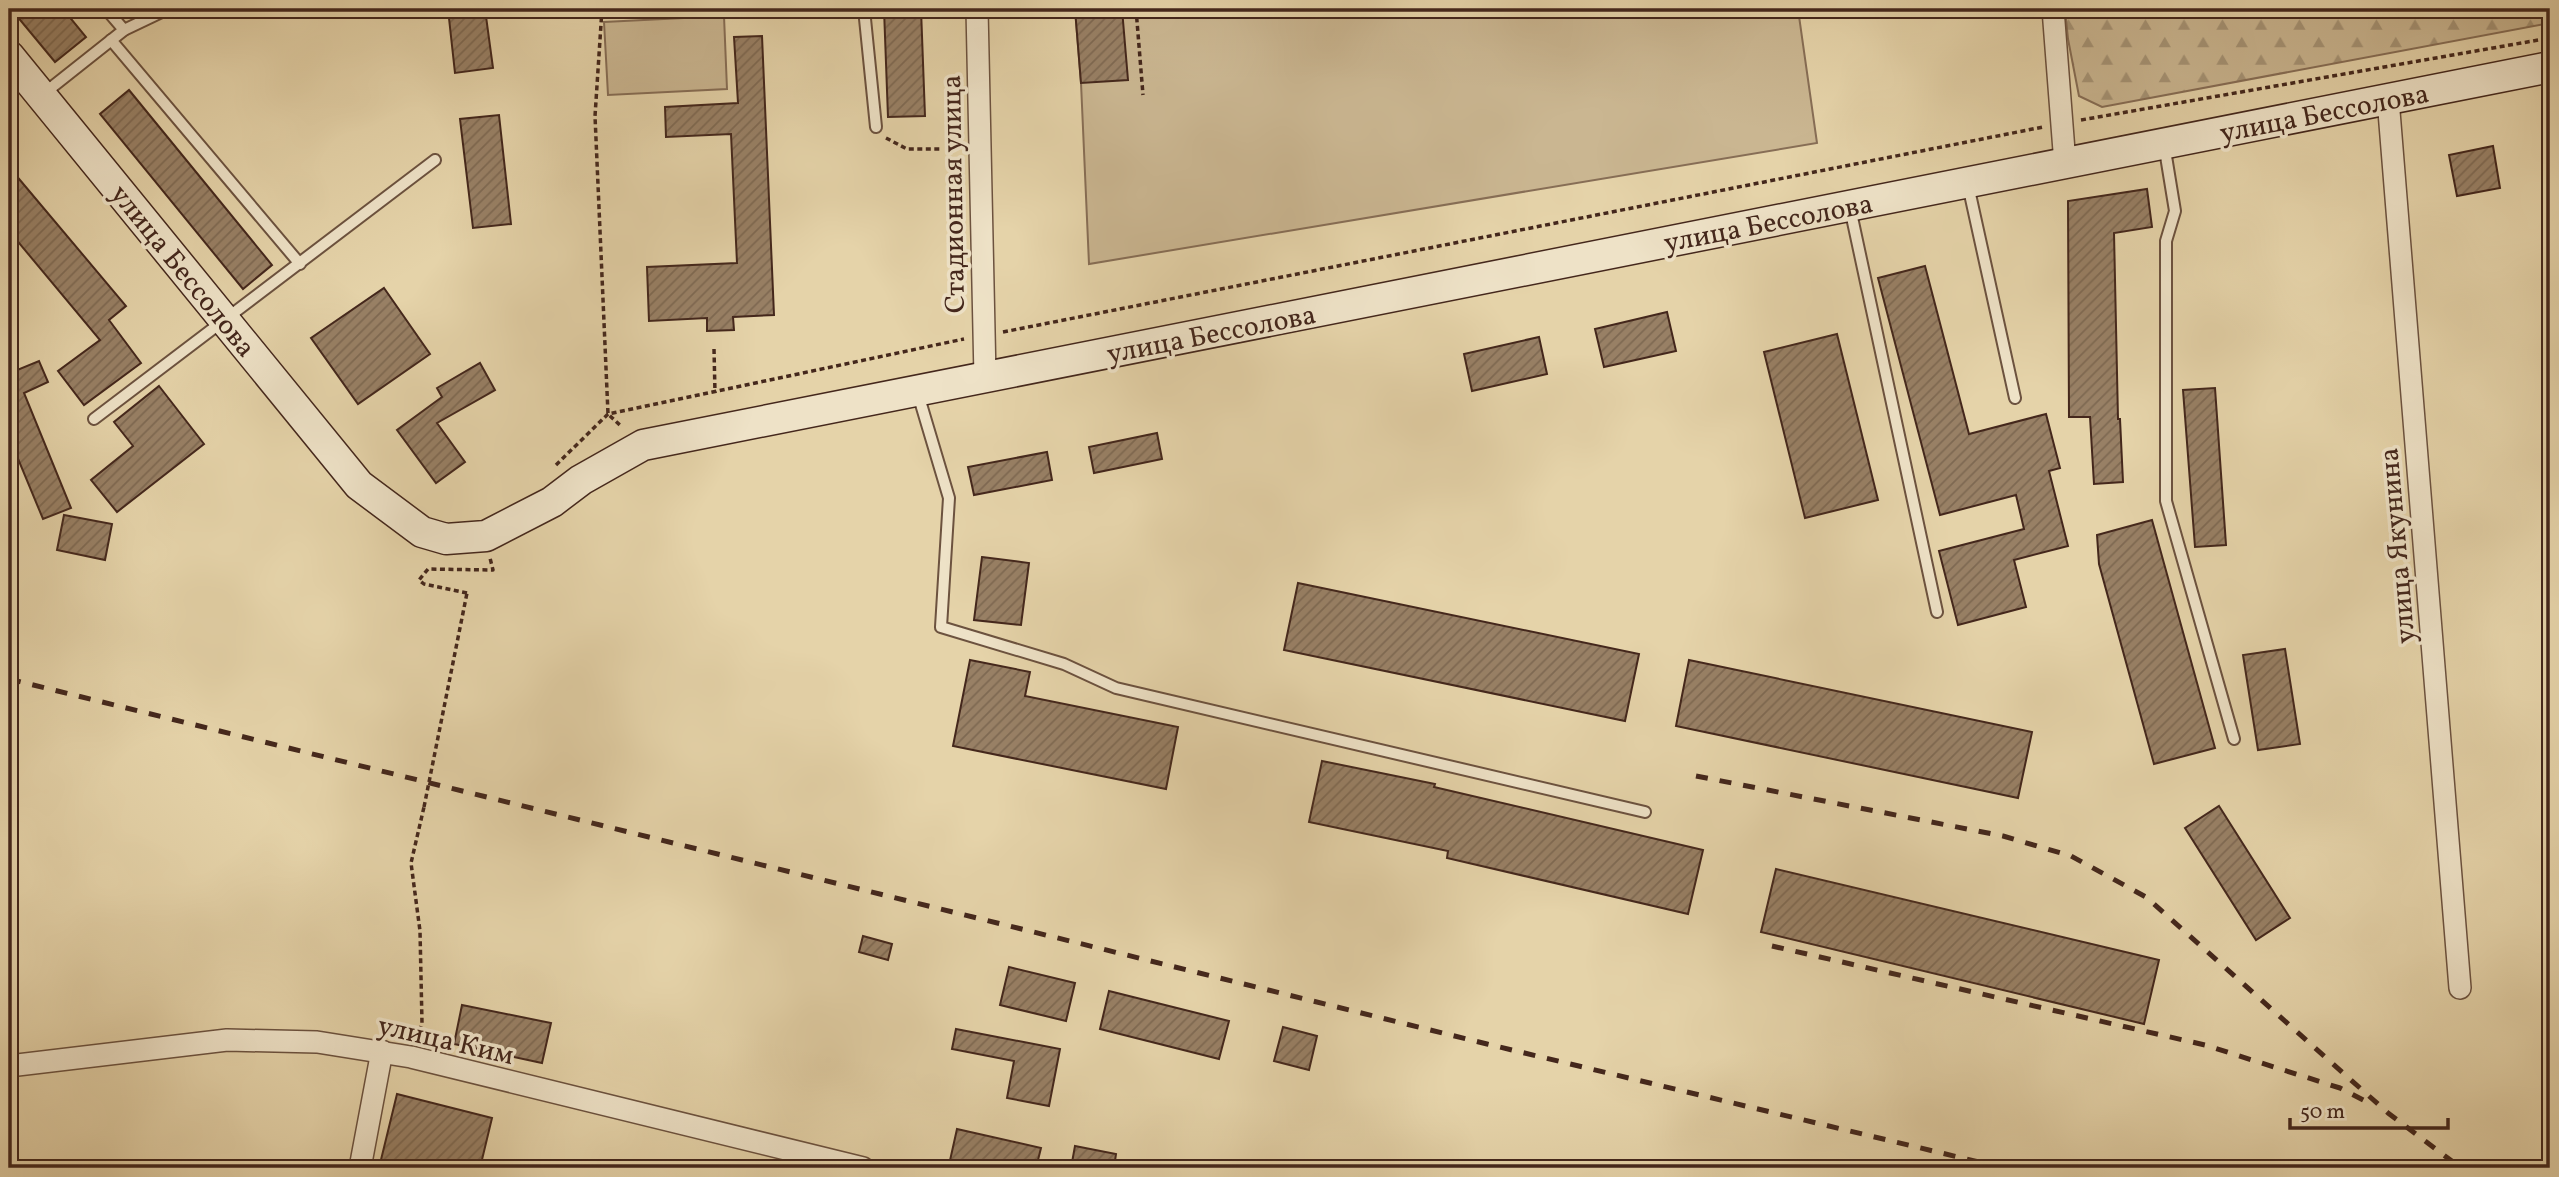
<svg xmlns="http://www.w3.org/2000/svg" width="2559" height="1177" font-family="Vollkorn,serif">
  <defs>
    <pattern id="forest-firs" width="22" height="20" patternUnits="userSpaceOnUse" patternTransform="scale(1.75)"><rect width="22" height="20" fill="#cab691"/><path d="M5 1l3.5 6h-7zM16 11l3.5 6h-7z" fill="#a69476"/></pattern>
    <pattern id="building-hatch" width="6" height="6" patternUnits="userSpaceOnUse" patternTransform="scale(1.75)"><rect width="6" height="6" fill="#988065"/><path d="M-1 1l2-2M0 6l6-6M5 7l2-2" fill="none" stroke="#7e6952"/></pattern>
  </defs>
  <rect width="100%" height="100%" fill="#e5d3a9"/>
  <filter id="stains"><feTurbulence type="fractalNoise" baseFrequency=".00286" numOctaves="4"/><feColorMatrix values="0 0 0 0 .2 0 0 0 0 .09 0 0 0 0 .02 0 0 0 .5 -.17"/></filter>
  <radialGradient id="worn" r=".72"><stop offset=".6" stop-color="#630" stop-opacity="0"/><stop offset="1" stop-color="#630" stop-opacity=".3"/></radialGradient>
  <polygon fill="url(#forest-firs)" stroke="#876e56" stroke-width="2" points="2065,9 2550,9 2550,23 2102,107 2079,96 2068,39"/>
  <g fill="#cab691" stroke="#876e56" stroke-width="2">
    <polygon points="1075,9 1798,9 1817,143 1089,264 1081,83"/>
    <polygon points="724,16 727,89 608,95 604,22"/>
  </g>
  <g fill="url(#building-hatch)" stroke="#44271c" stroke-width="2">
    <polygon points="11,9 63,9 86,37 55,62"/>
    <polygon points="448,9 485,9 493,68 455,73"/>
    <polygon points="884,9 921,9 925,116 888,117"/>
    <polygon points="1075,9 1122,9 1128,80 1081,83"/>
    <polygon points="762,36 774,315 733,317 734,330 707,331 707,318 649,321 647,267 737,263 731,134 666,137 665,107 738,103 734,37"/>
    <polygon points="129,90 272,265 243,289 100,114"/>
    <polygon points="499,115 511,224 473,228 460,119"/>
    <polygon points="2493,146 2500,188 2457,196 2449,155"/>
    <polygon points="9,167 126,306 109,320 141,363 84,405 58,371 100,340 9,231"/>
    <polygon points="2147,189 2152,227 2114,233 2118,419 2120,419 2123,482 2094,484 2090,417 2069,417 2068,201"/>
    <polygon points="1925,266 1969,434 2046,414 2060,468 2049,471 2068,546 2014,560 2026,607 1958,625 1939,551 2024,529 2016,495 1940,515 1878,278"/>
    <polygon points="384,288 430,354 358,404 311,338"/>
    <polygon points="1667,312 1676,351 1604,367 1595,329"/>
    <polygon points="1837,334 1878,500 1805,518 1764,352"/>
    <polygon points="1539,337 1547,374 1472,391 1464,354"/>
    <polygon points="9,357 15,371 39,361 48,382 24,393 71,508 43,519 9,437"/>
    <polygon points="480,363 495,390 437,423 465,462 436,483 397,430 442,397 437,388"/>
    <polygon points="159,386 204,444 117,512 91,480 133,446 114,422"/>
    <polygon points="2215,388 2226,545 2195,547 2183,390"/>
    <polygon points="1157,433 1162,459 1094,473 1089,447"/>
    <polygon points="1047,452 1052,480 974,495 968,467"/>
    <polygon points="64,515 112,524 105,560 57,550"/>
    <polygon points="2152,520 2215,748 2154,764 2099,564 2097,535"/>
    <polygon points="982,557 1029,563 1021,625 974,620"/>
    <polygon points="1298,583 1639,654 1625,721 1284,650"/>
    <polygon points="2285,649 2300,744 2258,750 2243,655"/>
    <polygon points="970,660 1030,672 1025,696 1178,727 1166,789 953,746"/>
    <polygon points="1689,660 2032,732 2018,798 1676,726"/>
    <polygon points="1322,761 1435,784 1434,787 1703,850 1688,914 1447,858 1448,851 1309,822"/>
    <polygon points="2219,806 2290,918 2256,940 2185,828"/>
    <polygon points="1776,869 2159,960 2144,1024 1761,932"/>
    <polygon points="863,936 892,944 888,960 859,952"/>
    <polygon points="1009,967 1075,983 1066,1021 1000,1005"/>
    <polygon points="1109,991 1229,1021 1219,1059 1100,1029"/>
    <polygon points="462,1005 551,1023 542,1063 454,1044"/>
    <polygon points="1283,1027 1317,1036 1309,1070 1274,1061"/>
    <polygon points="956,1029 1060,1049 1049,1106 1007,1098 1014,1061 952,1049"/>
    <polygon points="397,1094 492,1118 480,1168 468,1168 440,1161 439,1168 379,1168"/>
    <polygon points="957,1129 1041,1148 1036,1168 962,1168 949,1165"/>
    <polygon points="1075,1146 1116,1154 1114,1168 1071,1168"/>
  </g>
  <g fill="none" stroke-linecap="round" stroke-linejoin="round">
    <defs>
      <g id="service">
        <polyline points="106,9 124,30"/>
        <polyline points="864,9 876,127"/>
        <polyline points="111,40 300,264"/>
        <polyline points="42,95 124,30 168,9"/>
        <polyline points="2164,144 2175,211 2166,241 2166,501 2234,739"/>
        <polyline points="1968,185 2015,398"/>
        <polyline points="1850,208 1937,612"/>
        <polyline points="918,394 949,498 941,627 1064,664 1116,688 1645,812"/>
        <polyline points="94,419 435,160"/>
      </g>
      <g id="minor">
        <polyline points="977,9 985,377"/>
        <polyline points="2053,9 2065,164"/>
        <polyline points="2388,99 2460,988"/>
        <polyline points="9,1066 227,1040 317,1042 411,1057 863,1168"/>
        <polyline points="360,1168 382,1051"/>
      </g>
      <polyline id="secondary" points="9,56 359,485 422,532 446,539 486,536 552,502 581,480 643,445 2550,67"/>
    </defs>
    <use href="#service" stroke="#6c523f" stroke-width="14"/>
    <use href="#minor" stroke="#6c523f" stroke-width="24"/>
    <use href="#secondary" stroke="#44271c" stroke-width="33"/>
    <g stroke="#44271c" stroke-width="3.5" stroke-dasharray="5 3.5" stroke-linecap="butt">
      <polyline points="602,9 595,116 608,414 622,427"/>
      <polyline points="1136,9 1143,95"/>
      <polyline points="2081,120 2550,38"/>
      <polyline points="886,138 907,149 940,149"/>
      <polyline points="1003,332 2043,127"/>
      <polyline points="714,349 715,393"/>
      <polyline points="556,465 608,414 964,339"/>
      <polyline points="467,593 424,584 419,580 428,569 493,570 490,558"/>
      <polyline points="417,1039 422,1023 420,931 411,863 424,807"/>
    </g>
    <use href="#service" stroke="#eee2c7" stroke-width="10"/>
    <use href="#minor" stroke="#eee2c7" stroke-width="21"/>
    <use href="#secondary" stroke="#eee2c7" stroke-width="30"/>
    <g stroke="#44271c" stroke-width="5" stroke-dasharray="12 12" stroke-linecap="butt">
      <polyline points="9,679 1487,1044 2004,1168"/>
      <polyline points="1696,776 2003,836 2071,856 2146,897 2388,1113 2461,1168"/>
      <polyline points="1772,946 2205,1045 2340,1088 2367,1102"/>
    </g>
    <polyline stroke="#44271c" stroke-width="3.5" stroke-dasharray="5 3.5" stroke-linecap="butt" points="424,807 467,593"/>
  </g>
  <g text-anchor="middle" stroke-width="7" stroke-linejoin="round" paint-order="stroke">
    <g font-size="28" fill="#44271c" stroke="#eee2c7">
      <text transform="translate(2324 112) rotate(-11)" y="10">улица Бессолова</text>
      <text transform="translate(952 194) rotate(-91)" y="10">Стадионная улица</text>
      <text transform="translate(1768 222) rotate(-11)" y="10">улица Бессолова</text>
      <text transform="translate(184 270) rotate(51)" y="10">улица Бессолова</text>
      <text transform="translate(1211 333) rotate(-11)" y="10">улица Бессолова</text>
      <text transform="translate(2396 546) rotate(-95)" y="10">улица Якунина</text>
      <text transform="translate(446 1039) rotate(13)" y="10">улица Ким</text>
    </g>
  </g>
  <rect width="2559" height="1177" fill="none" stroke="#e5d3a9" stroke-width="35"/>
  <rect x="10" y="10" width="2538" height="1156" fill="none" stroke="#44271c" stroke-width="3.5"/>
  <rect x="18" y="18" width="2524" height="1142" fill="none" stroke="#44271c" stroke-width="2"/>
  <path d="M2290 1118v10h158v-10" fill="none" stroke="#44271c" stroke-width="3.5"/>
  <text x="2300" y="1118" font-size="21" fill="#44271c" stroke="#eee2c7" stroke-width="5" paint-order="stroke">50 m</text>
  <rect width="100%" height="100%" filter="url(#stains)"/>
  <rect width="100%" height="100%" fill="url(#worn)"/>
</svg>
